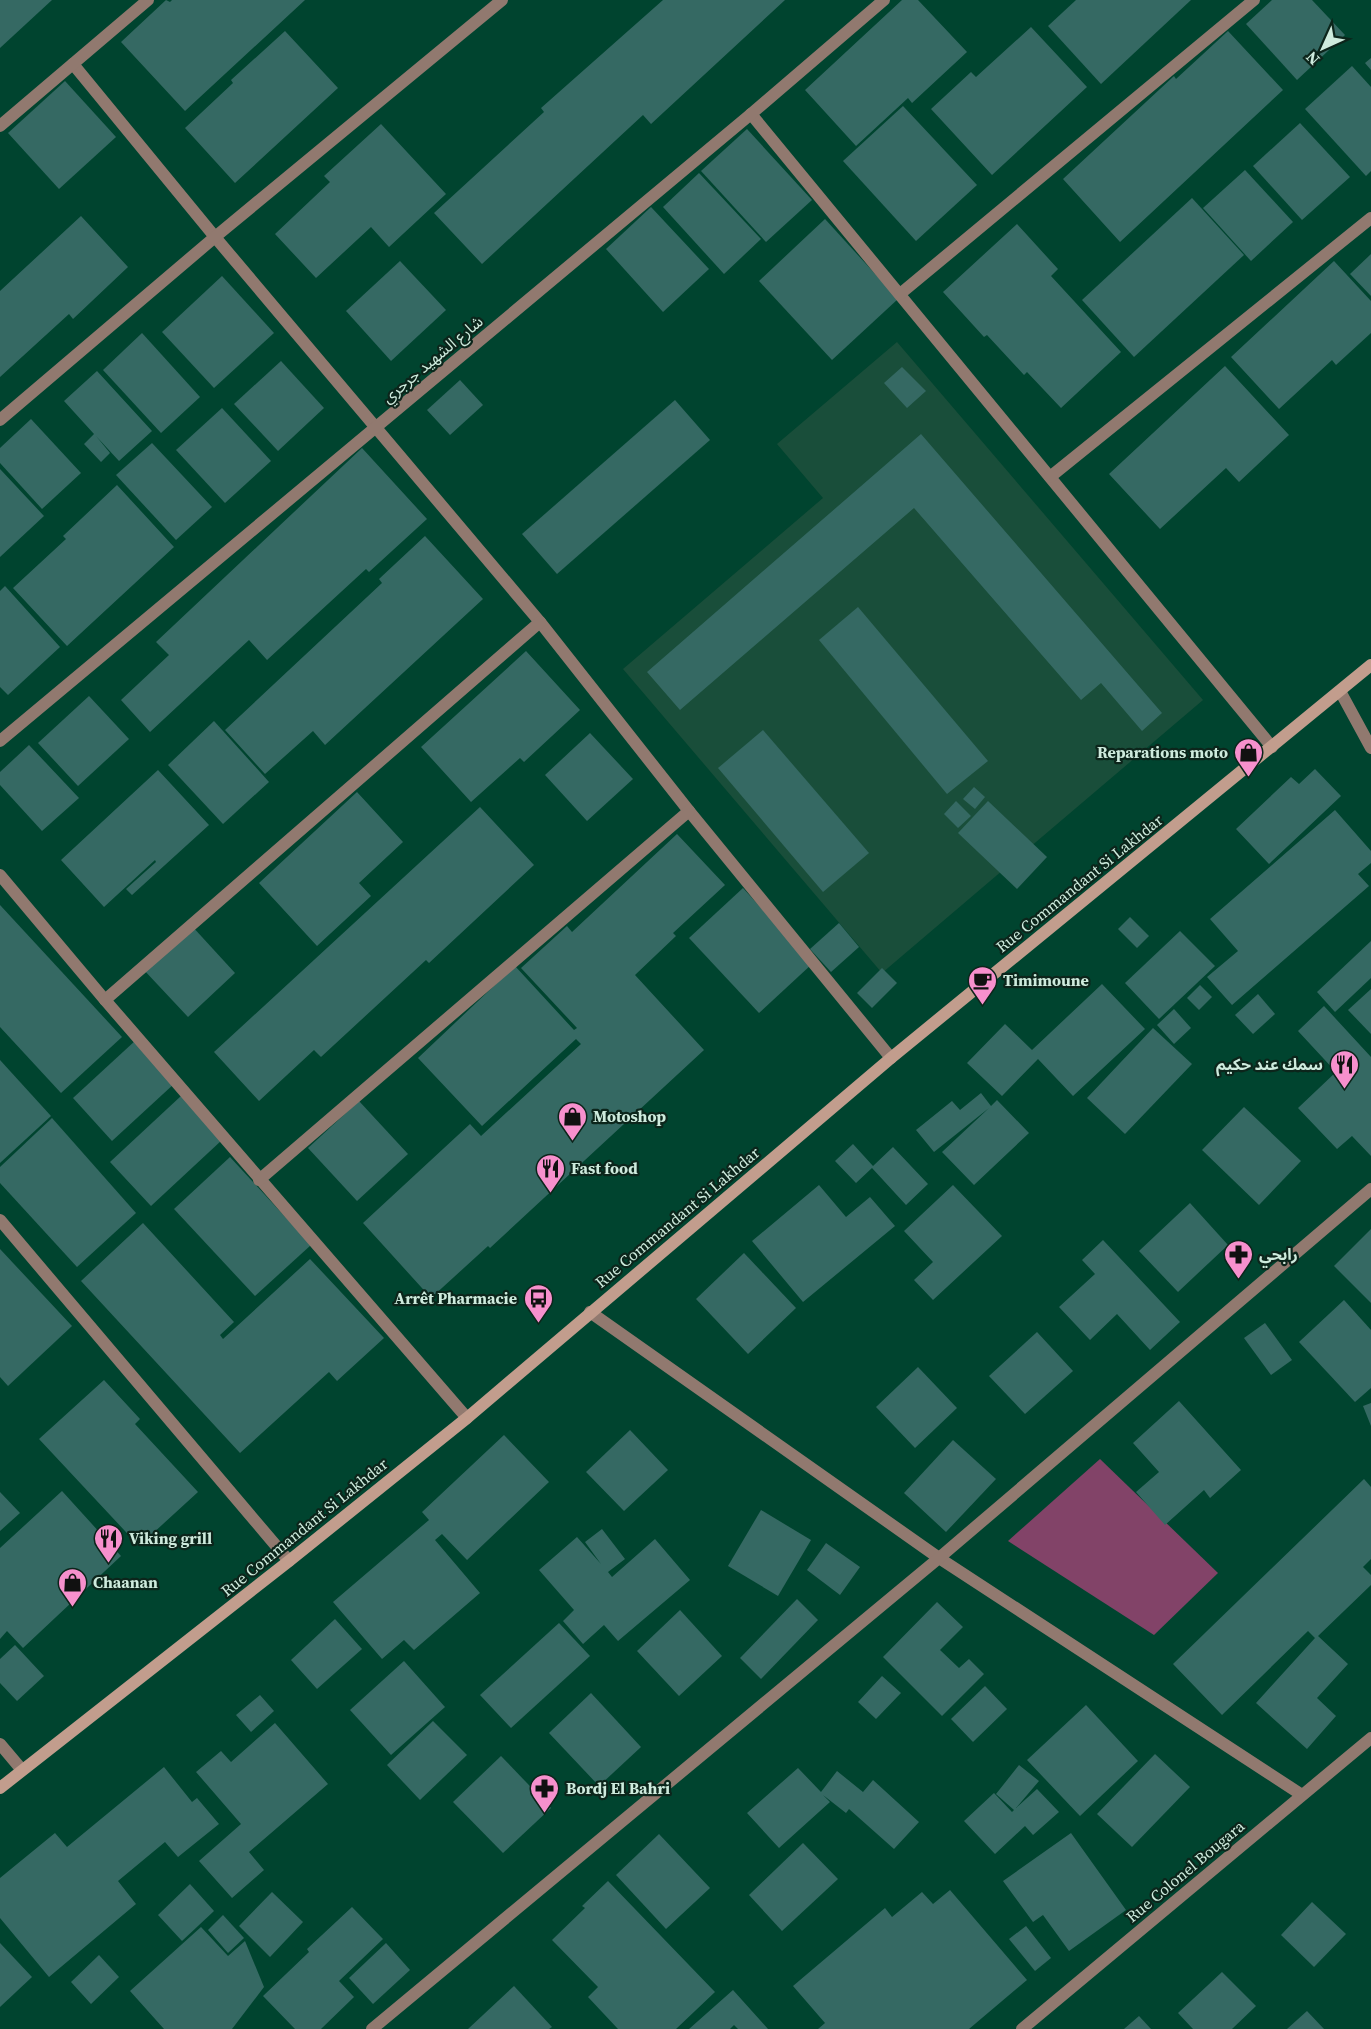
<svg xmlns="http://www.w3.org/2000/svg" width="1371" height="2029" font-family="'Source Serif 4','Noto Sans Arabic',serif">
  <rect width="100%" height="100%" fill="#00442f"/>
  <polygon fill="#194e3a" points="897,342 1203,700 882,973 623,669 823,498 777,444"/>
  <polygon fill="#824368" points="1100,1459 1218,1573 1154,1635 1008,1541"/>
  <g fill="#356963">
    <polygon points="0,0 52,0 0,48"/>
    <polygon points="166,0 170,2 172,0 305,0 185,111 121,42"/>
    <polygon points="663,0 785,0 651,124 643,115 482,264 434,213 544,112 541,108"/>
    <polygon points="902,0 918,0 967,52 912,103 908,98 856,146 805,90"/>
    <polygon points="1076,0 1191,0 1101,84 1048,26"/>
    <polygon points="1272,0 1312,0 1345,35 1297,80 1246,24"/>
    <polygon points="1031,27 1087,87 992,175 931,109 971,72 976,77"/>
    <polygon points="285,31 338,88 235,183 185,128 233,83 231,80"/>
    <polygon points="1228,31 1283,90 1120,242 1063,179 1174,76 1176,79"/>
    <polygon points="1371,58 1371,70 1365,63"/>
    <polygon points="1352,66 1371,87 1371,171 1366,176 1305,109"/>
    <polygon points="65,81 116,137 59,189 8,133"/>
    <polygon points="903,106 977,185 916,241 843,161"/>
    <polygon points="1300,123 1350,177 1302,220 1253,166"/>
    <polygon points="381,124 446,194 389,247 371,227 316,278 275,234 330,182 324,176"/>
    <polygon points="747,129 812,200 766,242 701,171"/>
    <polygon points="1245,170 1293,222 1251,261 1203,208"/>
    <polygon points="699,173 761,239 724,274 663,207"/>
    <polygon points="1192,198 1244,255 1134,357 1082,300"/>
    <polygon points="651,207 709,269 663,312 606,249"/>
    <polygon points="81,216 128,267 73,319 69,314 0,377 0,291"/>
    <polygon points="825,219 898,299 832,360 759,281"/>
    <polygon points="1017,224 1058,269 1051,276 1121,352 1061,408 1027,372 1024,375 987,335 984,337 943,292"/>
    <polygon points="1371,254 1371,296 1350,274"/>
    <polygon points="400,261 446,310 391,361 346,311"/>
    <polygon points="1334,261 1371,301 1371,333 1336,365 1332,360 1279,409 1231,357"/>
    <polygon points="222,276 274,333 214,388 162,332"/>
    <polygon points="142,333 200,397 161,433 103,370"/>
    <polygon points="281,361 324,408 278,451 234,404"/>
    <polygon points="1225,366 1289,435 1239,482 1226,468 1160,529 1109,474"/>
    <polygon points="902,367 926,391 907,408 884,383"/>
    <polygon points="97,371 152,431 119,461 96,436 110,453 101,462 84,444 94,434 64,401"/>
    <polygon points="460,380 483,405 450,435 427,410"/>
    <polygon points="675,400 710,440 557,574 522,534"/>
    <polygon points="222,408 271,461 225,503 176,450"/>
    <polygon points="31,419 81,473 42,509 0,463 0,448"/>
    <polygon points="921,434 1162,713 1142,731 1101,683 1081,700 914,508 680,710 647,672"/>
    <polygon points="152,443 212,507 176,540 116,475"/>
    <polygon points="362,448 427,519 369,572 366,569 267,660 249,640 150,732 121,700 169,655 156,642"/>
    <polygon points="0,469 44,516 0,557"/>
    <polygon points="117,485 174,547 67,646 13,588 66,539 63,536"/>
    <polygon points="425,536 483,599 325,745 313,731 265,774 225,730 382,583 379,579"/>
    <polygon points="5,586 60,647 8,695 0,687 0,591"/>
    <polygon points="858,607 988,761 947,794 819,640"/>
    <polygon points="526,651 580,710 524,762 520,758 471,802 421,747"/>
    <polygon points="89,696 129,739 78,786 38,743"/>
    <polygon points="214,721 269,782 223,824 168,765"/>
    <polygon points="763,730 869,853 823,892 718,768"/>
    <polygon points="590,733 633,779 587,821 545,775"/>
    <polygon points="29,745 79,798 42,831 0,785 0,772"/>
    <polygon points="1315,769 1341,796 1269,864 1236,829 1291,777 1299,784"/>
    <polygon points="158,770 209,825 132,895 126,889 156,862 155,860 104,907 61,860"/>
    <polygon points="974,787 985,797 975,809 963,799"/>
    <polygon points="357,792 403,842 359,883 371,896 317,946 259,883"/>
    <polygon points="956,801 971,816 958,828 944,814"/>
    <polygon points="988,801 1047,857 1017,889 958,833"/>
    <polygon points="480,807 534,865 429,963 426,960 321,1057 314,1050 259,1101 214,1052"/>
    <polygon points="1335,810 1371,851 1371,863 1358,874 1369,886 1232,1005 1207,977 1238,951 1210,919"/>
    <polygon points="677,834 725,885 673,933 676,936 635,975 704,1050 490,1248 488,1246 431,1298 363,1223 470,1124 481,1136 581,1044 576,1039 482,1126 418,1058 515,966 574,1030 577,1028 521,968 567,926 572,932"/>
    <polygon points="743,888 812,964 759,1013 689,938"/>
    <polygon points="0,905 122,1037 61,1093 0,1027"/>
    <polygon points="1130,917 1149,936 1137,948 1118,929"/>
    <polygon points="839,923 859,947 831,972 810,949"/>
    <polygon points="191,925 235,973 188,1017 143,969"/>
    <polygon points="1180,931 1215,966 1159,1019 1125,983"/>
    <polygon points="1371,941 1371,978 1335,1012 1317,992"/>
    <polygon points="882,968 897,983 872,1008 857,993"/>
    <polygon points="1102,984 1145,1029 1073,1096 1038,1059 1002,1096 967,1063 1005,1024 1032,1050"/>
    <polygon points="1200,985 1212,997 1199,1010 1187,998"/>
    <polygon points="1371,989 1371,1034 1348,1010"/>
    <polygon points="1258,994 1275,1014 1253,1034 1235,1015"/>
    <polygon points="1324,1006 1371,1057 1371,1156 1352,1136 1337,1149 1298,1108 1336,1072 1298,1031"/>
    <polygon points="1174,1009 1191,1028 1174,1044 1157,1025"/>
    <polygon points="1153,1028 1192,1064 1125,1134 1087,1098"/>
    <polygon points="136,1040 175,1083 112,1141 73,1098"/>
    <polygon points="0,1060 51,1116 0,1163"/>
    <polygon points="981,1093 991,1106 997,1100 1029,1133 974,1185 942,1152 989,1108 934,1152 916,1130 952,1101 960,1110"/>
    <polygon points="181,1096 222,1140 151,1206 110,1162"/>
    <polygon points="359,1101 408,1154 357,1201 308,1148"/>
    <polygon points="1244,1107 1301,1161 1259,1205 1202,1150"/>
    <polygon points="52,1118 136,1213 77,1267 0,1183 0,1167"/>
    <polygon points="853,1144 873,1166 893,1147 928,1184 906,1205 872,1168 856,1183 835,1161"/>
    <polygon points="230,1157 311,1245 255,1296 174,1209"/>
    <polygon points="819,1185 846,1217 870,1197 895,1226 803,1302 752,1241"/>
    <polygon points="953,1185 1002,1236 933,1300 914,1280 933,1262 904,1231"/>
    <polygon points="1190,1203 1228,1245 1178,1292 1139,1251"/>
    <polygon points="143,1223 234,1322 220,1335 223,1339 310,1259 384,1338 337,1381 329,1372 240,1453 81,1281"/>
    <polygon points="1371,1229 1371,1303 1334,1266"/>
    <polygon points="1103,1240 1180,1322 1150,1350 1117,1314 1090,1340 1059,1307 1095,1274 1082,1260"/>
    <polygon points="0,1249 72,1326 8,1386 0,1377"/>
    <polygon points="744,1253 796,1308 748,1354 696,1299"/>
    <polygon points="1344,1300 1371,1330 1371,1388 1355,1402 1299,1342"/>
    <polygon points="1265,1323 1292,1360 1271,1375 1244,1338"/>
    <polygon points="1037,1332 1073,1371 1025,1414 989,1376"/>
    <polygon points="918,1367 957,1408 915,1448 876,1407"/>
    <polygon points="104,1380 140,1419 135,1424 198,1492 139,1546 39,1439"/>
    <polygon points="1179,1401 1241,1470 1210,1498 1204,1490 1165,1525 1136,1492 1159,1472 1133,1443"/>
    <polygon points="1371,1403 1371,1426 1363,1406"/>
    <polygon points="630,1430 668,1470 624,1511 586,1472"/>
    <polygon points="504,1435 549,1482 467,1560 442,1534 435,1540 480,1593 414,1650 404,1640 382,1659 333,1602 429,1520 422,1512"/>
    <polygon points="953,1440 996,1479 946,1532 904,1493"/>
    <polygon points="1364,1479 1371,1487 1371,1559 1363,1567 1371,1575 1371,1585 1318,1636 1348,1664 1317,1698 1336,1716 1307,1749 1256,1703 1315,1638 1308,1631 1222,1715 1173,1664"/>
    <polygon points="62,1491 121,1556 23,1648 7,1631 0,1639 0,1548"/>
    <polygon points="0,1492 20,1513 0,1531"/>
    <polygon points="761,1510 811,1540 778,1596 728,1566"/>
    <polygon points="602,1529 625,1559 608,1572 612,1577 655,1539 690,1580 618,1641 604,1625 583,1644 563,1621 574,1610 539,1570 577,1537 601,1564 585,1542"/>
    <polygon points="826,1543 860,1567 840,1595 807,1570"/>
    <polygon points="797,1599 818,1620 761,1679 740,1658"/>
    <polygon points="937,1602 963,1627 940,1650 959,1668 969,1659 984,1674 942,1716 883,1657"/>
    <polygon points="680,1610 722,1656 679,1696 637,1651"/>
    <polygon points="335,1619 362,1649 317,1689 291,1660"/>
    <polygon points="559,1623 590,1656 511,1728 480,1695"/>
    <polygon points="15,1645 44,1676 17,1701 0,1683 0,1659"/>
    <polygon points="404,1661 445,1707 391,1755 350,1710"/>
    <polygon points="882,1676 901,1693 876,1719 858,1702"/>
    <polygon points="985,1686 1007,1709 973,1742 951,1719"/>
    <polygon points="591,1693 641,1747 599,1786 549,1733"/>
    <polygon points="260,1695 274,1711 251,1732 236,1715"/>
    <polygon points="1086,1705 1138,1761 1080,1816 1027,1760"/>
    <polygon points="433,1721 467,1755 420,1800 387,1765"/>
    <polygon points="275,1723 328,1784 249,1852 264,1870 232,1898 199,1861 241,1824 196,1772 221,1751 231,1762"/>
    <polygon points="1155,1754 1190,1787 1132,1847 1097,1814"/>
    <polygon points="501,1756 551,1808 503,1853 453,1802"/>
    <polygon points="1019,1765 1039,1781 1016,1808 1037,1789 1059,1812 1033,1835 1025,1826 995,1854 964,1821 994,1793 1012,1812 1014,1810 996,1794"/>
    <polygon points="164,1767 192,1802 197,1798 219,1824 178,1857 165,1842 118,1881 136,1904 49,1977 0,1918 0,1878 55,1833 67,1847"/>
    <polygon points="798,1768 821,1792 837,1771 863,1792 873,1780 919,1822 894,1849 849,1809 846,1813 823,1795 830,1802 779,1848 747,1813"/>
    <polygon points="1071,1833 1126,1910 1069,1951 1043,1915 1033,1922 1003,1881"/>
    <polygon points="659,1834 710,1888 666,1929 616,1875"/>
    <polygon points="803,1843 838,1879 782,1931 749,1895"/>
    <polygon points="608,1881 715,1992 676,2029 618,2029 588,1997 598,1987 552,1940 585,1908 582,1906"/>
    <polygon points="190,1884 214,1911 182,1941 158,1915"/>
    <polygon points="950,1890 1027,1980 969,2029 818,2029 825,2023 793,1986 885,1908 892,1917 922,1892 933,1904"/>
    <polygon points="272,1892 303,1922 270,1957 239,1926"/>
    <polygon points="1312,1902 1346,1934 1314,1967 1281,1935"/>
    <polygon points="352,1907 383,1939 339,1981 354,1997 321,2029 295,2029 263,1996 309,1952 307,1949"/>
    <polygon points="223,1915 244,1938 228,1953 208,1930"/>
    <polygon points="1026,1926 1051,1958 1035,1971 1009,1939"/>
    <polygon points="201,1927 228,1956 245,1941 264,1987 232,2029 164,2029 130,1991"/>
    <polygon points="0,1943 32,1977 0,2007"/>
    <polygon points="386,1943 410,1970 373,2004 349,1978"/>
    <polygon points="99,1955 119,1977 91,2004 71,1982"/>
    <polygon points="1222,1972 1256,2006 1232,2029 1193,2029 1178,2013"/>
    <polygon points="514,1986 552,2027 549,2029 468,2029"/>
    <polygon points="733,1990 768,2029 738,2029 734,2025 730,2029 689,2029"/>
    <polygon points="1307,2011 1324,2029 1287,2029"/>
    <polygon points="1139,2016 1151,2029 1124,2029"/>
  </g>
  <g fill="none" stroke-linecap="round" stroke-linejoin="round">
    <g stroke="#91796f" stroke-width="12">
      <polyline points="73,64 215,237 540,622 689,811 891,1058"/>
      <polyline points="751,114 1272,747"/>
      <polyline points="0,126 148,0"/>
      <polyline points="900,294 1254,0"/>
      <polyline points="0,420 215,237 502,0"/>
      <polyline points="1050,477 1371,218"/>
      <polyline points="1340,691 1371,748"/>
      <polyline points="0,741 751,114 884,0"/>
      <polyline points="0,875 105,1000 467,1418"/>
      <polyline points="105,1000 540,622"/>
      <polyline points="259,1180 689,811"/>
      <polyline points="0,1220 289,1561"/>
      <polyline points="590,1312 939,1558 1302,1795"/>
      <polyline points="0,1744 22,1770"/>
      <polyline points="372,2029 939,1558 1371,1189"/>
      <polyline points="1022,2029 1371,1738"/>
    </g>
    <polyline stroke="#c29d8d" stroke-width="12" points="0,1788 289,1561 467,1418 891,1058 1371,665"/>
  </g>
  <defs>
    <symbol id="shop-pin" viewBox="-11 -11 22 30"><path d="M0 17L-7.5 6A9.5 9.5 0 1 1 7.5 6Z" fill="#f790cd" stroke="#0c251b"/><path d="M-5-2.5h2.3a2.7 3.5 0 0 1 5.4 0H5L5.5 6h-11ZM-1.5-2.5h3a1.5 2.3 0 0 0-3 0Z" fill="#111"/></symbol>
    <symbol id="cafe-pin" viewBox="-11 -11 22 30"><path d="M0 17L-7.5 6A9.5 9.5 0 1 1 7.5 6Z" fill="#f790cd" stroke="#0c251b"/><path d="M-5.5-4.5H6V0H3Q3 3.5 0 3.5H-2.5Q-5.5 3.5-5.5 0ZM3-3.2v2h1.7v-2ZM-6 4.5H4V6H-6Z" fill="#111"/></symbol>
    <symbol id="restaurant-pin" viewBox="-11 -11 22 30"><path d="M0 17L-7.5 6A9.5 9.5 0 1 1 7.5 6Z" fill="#f790cd" stroke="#0c251b"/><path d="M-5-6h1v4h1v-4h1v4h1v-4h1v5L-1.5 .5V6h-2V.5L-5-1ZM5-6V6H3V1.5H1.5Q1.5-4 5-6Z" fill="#111"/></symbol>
    <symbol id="pharmacy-pin" viewBox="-11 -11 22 30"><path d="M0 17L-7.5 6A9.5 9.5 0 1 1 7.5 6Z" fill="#f790cd" stroke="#0c251b"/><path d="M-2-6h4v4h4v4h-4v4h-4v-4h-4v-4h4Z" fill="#111"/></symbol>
    <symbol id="bus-pin" viewBox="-11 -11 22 30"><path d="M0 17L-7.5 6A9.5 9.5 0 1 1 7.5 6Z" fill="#f790cd" stroke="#0c251b"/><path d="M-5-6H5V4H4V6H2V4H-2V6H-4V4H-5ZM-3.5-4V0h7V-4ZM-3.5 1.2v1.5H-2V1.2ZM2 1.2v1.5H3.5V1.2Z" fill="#111"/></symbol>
  </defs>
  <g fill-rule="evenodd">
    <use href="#shop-pin" x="1232" y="736" width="33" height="45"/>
    <use href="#cafe-pin" x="966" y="964" width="33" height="45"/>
    <use href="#restaurant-pin" x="1328" y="1048" width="33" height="45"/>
    <use href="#shop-pin" x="556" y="1100" width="33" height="45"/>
    <use href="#restaurant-pin" x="534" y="1152" width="33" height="45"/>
    <use href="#pharmacy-pin" x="1222" y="1238" width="33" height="45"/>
    <use href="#bus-pin" x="522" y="1282" width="33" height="45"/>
    <use href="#restaurant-pin" x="92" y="1522" width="33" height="45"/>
    <use href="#shop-pin" x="56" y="1566" width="33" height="45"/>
    <use href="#pharmacy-pin" x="528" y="1772" width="33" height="45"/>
  </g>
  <g text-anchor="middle" stroke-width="4.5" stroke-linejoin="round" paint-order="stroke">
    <g font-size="16" fill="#ceebdd" stroke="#0c251b">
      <text transform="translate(432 359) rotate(-40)" y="6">شارع الشهيد جرجري</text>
      <text transform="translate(1079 883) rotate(-39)" y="6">Rue Commandant Si Lakhdar</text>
      <text transform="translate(677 1217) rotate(-40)" y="6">Rue Commandant Si Lakhdar</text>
      <text transform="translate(304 1527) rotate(-39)" y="6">Rue Commandant Si Lakhdar</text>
      <text transform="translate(1185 1871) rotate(-40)" y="6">Rue Colonel Bougara</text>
    </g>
    <g font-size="16" font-weight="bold" fill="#ceebdd" stroke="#0c251b" text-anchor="start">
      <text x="1228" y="758" text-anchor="end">Reparations moto</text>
      <text x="1003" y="986">Timimoune</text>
      <text x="1323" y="1070" text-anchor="end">سمك عند حكيم</text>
      <text x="593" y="1122">Motoshop</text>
      <text x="571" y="1174">Fast food</text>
      <text x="1259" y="1260">رابحي</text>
      <text x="517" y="1304" text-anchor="end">Arrêt Pharmacie</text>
      <text x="129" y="1544">Viking grill</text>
      <text x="93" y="1588">Chaanan</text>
      <text x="566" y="1794">Bordj El Bahri</text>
    </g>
  </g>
  <g transform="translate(1323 48) rotate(225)" stroke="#0c251b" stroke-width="4.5" paint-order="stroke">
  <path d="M0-4.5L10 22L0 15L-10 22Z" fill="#ceebdd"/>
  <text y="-9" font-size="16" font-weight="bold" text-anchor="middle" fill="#ceebdd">N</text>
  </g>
</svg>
